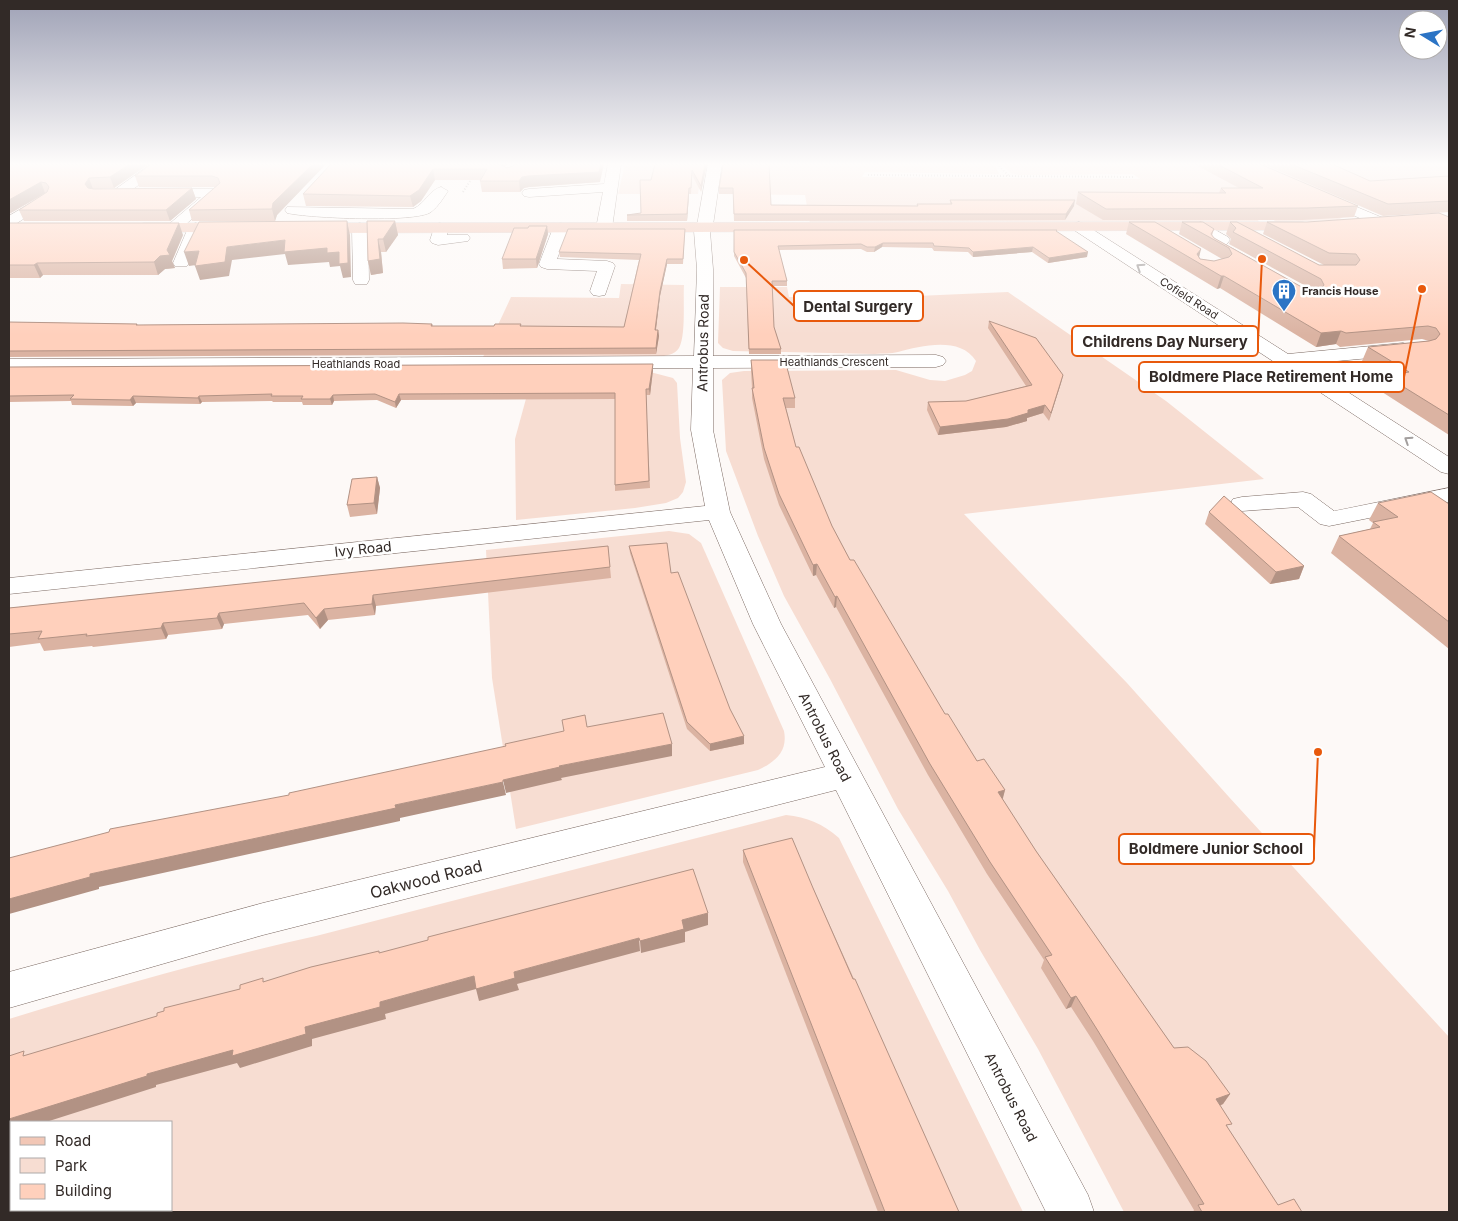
<svg xmlns="http://www.w3.org/2000/svg" width="1458" height="1221" font-family="Inter,sans-serif">
  <rect width="100%" height="100%" fill="#fdf9f7"/>
  <g fill="#f7ddd2" fill-rule="evenodd">
    <polygon points="625,164 702,164 698,194 618,194"/>
    <polygon points="726,164 994,164 999,174 865,172 862,177 1140,179 1133,174 1019,175 1011,173 1002,164 1235,164 1343,217 1338,220 1276,222 1260,208 1245,209 1260,222 810,224 805,195 723,194"/>
    <polygon points="1261,164 1449,164 1449,212 1387,215 1323,191"/>
    <path d="M621,284L684,285C683,301 686,335 679,348C675,355 664,356 657,357H483L511,297L619,298Z"/>
    <path d="M720,287H787L789,297H894L1008,292L1166,401L1264,479L964,514L1127,683L1229,797L1449,1037V1212H1124L1038,1049L980,950L948,891L898,809L830,679L784,596L758,536L726,451L722,380L730,373L744,371L896,370L930,380L945,381L965,375L972,371L976,361C960,336 921,346 898,352C891,354 882,353 875,354L733,351L723,348L718,343Z"/>
    <polygon points="533,373 654,373 673,378 677,383 680,438 686,482 683,492 678,498 666,503 635,508 516,520 515,439"/>
    <path d="M669,531L689,534L701,543L784,731C788,752 775,762 758,770L516,829L492,678L486,550Z"/>
    <path d="M786,815C807,817 823,824 839,838L1023,1212H9V1019C110,988 212,959 316,936ZM11,1122H171V1210H11Z"/>
  </g>
  <g fill="none" stroke-linecap="round" stroke-linejoin="round">
    <defs>
      <g id="minor">
        <polygon points="151,164 166,164 123,197 113,197 111,194 113,191"/>
        <polygon points="608,164 621,164 612,228 609,231 599,231 596,228 603,192 529,197 524,196 522,193 524,190 529,189 604,184"/>
        <polygon points="708,164 722,164 713,225 710,231 713,269 713,356 936,355 943,357 946,361 943,365 936,367 713,368 713,430 730,512 781,624 1088,1195 1094,1212 1046,1212 836,790 263,935 9,1008 9,972 263,903 825,767 753,624 709,520 9,594 9,578 705,506 691,430 693,368 9,371 9,359 694,356 697,269 694,231 697,225"/>
        <path d="M441,187L448,191C444,197 438,207 431,212C416,223 308,218 287,213L285,210L287,207L413,209C425,204 429,190 441,187Z"/>
        <polygon points="157,189 215,189 220,190 222,193 178,231 168,231 165,228 168,225 201,197 152,196 150,193 152,190"/>
        <polygon points="1323,193 1388,220 1391,223 1388,226 1378,226 1318,200 1316,197 1318,194"/>
        <polygon points="45,195 50,196 52,199 50,202 14,225 9,226 9,216"/>
        <polygon points="1079,222 1084,224 1288,354 1403,343 1410,345 1413,349 1410,353 1403,355 1304,364 1449,457 1449,474 1441,472 1074,230 1071,227 1074,224"/>
        <polygon points="1201,222 1228,237 1230,240 1226,245 1251,259 1253,262 1251,265 1239,265 1211,249 1209,246 1213,241 1193,227 1196,224"/>
        <polygon points="196,223 201,225 204,228 189,263 187,266 175,266 173,263 188,228 191,225"/>
        <polygon points="360,223 365,225 368,228 369,280 367,284 355,284 353,280 352,228 355,225"/>
        <polygon points="440,223 445,225 448,228 447,235 468,235 470,238 468,241 438,245 432,243 430,240 435,225"/>
        <polygon points="561,223 566,225 569,228 557,259 607,261 613,263 615,266 605,295 599,296 593,295 590,291 597,271 547,269 541,267 539,264 553,228 556,225"/>
        <polygon points="1449,488 1449,502 1329,526 1320,524 1298,507 1242,511 1233,509 1230,504 1233,499 1242,497 1303,492 1311,494 1334,511"/>
      </g>
      <g id="major">
        <polygon points="1303,222 1308,224 1311,227 1308,230 311,233 306,231 303,228 306,225 311,223"/>
        <polygon points="144,223 233,223 238,225 241,228 238,231 233,233 139,231 136,228 139,225"/>
      </g>
    </defs>
    <use href="#minor" stroke="#7b6962" stroke-width="1"/>
    <use href="#major" stroke="#d6d4d4" stroke-width="1"/>
    <g stroke="#a5a09d" stroke-width="2" stroke-dasharray="1 2" stroke-linecap="butt">
      <polyline points="997,164 1009,176"/>
      <polyline points="868,175 1134,177"/>
      <polyline points="463,192 472,178"/>
    </g>
    <use href="#minor" fill="#fff" fill-rule="evenodd"/>
    <use href="#major" fill="#f2c7b6" fill-rule="evenodd"/>
  </g>
  <g fill="#dbb3a2">
    <polygon points="9,164 149,164 114,188 102,189 192,188 196,199 170,221 24,221 19,210 41,196 9,214"/>
    <polygon points="151,164 326,164 277,215 275,221 192,221 189,210 215,187 139,187 135,176"/>
    <polygon points="371,164 507,164 504,167 507,168 600,182 529,187 524,188 520,192 482,192 480,181 481,180 435,180 421,201 413,207 306,206 303,194"/>
    <polygon points="655,164 707,164 701,192 692,175 691,194 689,194 687,221 627,221 627,215 641,213 651,180"/>
    <polygon points="723,164 771,205 917,206 917,204 950,204 950,200 1074,206 1065,220 734,221 733,194 719,194 719,188"/>
    <polygon points="1194,164 1260,164 1358,206 1354,217 1303,220 1103,220 1076,204 1078,192 1219,193 1221,188 1239,188"/>
    <polygon points="1263,164 1332,164 1370,181 1449,176 1449,212 1383,216"/>
    <polygon points="1449,217 1449,435 1379,390 1386,376 1362,361 1368,347 1429,341 1422,339 1340,347 1336,344 1316,347 1220,288 1217,289 1126,234 1129,222 1199,257 1200,259 1214,261 1222,259 1179,234 1182,222 1214,229 1212,236 1214,238 1307,290 1315,291 1229,244 1231,239 1226,234 1230,222 1319,265 1324,265 1263,234 1267,222 1307,222"/>
    <polygon points="367,221 395,221 398,235 386,252 381,252 383,273 371,275 368,261"/>
    <polygon points="9,223 183,235 172,261 175,268 165,269 158,275 43,275 40,278 9,278"/>
    <polygon points="547,226 548,234 537,268 503,269 502,259"/>
    <polygon points="685,229 683,264 667,264 660,296 656,330 658,330 659,336 656,354 9,357 9,322 137,324 138,325 432,324 433,326 494,326 521,324 521,326 624,327 639,260 560,257 559,252"/>
    <polygon points="734,230 1056,232 1087,257 1048,263 1032,252 973,257 968,252 934,251 932,248 882,247 874,252 867,252 861,249 779,250 787,281 787,286 772,286 774,327 781,349 781,354 749,354 746,278 734,256"/>
    <polygon points="989,321 1063,375 1049,421 1043,413 1027,418 1027,421 1006,427 938,435 927,410 928,402 966,401 1026,386 988,328"/>
    <polygon points="751,360 795,398 795,408 786,408 796,447 832,526 850,560 945,714 977,761 1005,790 1002,799 1036,851 1174,1048 1230,1094 1223,1104 1220,1106 1228,1128 1278,1205 1302,1212 1193,1212 1194,1210 1093,1041 1071,1007 1066,1009 1041,968 1044,960 987,874 928,775 836,607 834,608 816,575 813,576 779,505 764,459 752,398 752,388 751,370"/>
    <polygon points="653,364 653,370 650,395 646,395 650,488 615,491 615,399 401,400 396,408 377,400 334,401 332,405 303,405 302,402 273,402 272,401 202,402 200,404 136,403 133,406 72,405 71,401 9,402 9,367"/>
    <polygon points="377,477 380,488 377,514 350,517 347,505"/>
    <polygon points="1378,503 1449,504 1449,649 1331,553 1339,536 1370,529 1373,523 1369,520"/>
    <polygon points="1209,512 1304,566 1299,579 1270,584 1205,524"/>
    <polygon points="608,546 611,578 376,606 375,615 328,620 320,629 308,615 224,624 222,629 168,635 166,639 93,647 92,646 44,651 40,643 9,647 9,608"/>
    <polygon points="629,546 744,744 710,751 687,729 630,553"/>
    <polygon points="743,850 813,888 959,1212 878,1212 743,862"/>
  </g>
  <g fill="#b29284">
    <polygon points="130,164 149,164 114,188 110,177"/>
    <polygon points="313,164 326,164 277,215 275,221 272,209 273,203"/>
    <polygon points="498,164 507,164 499,173"/>
    <polygon points="601,164 604,164 600,182 529,187 524,188 520,192 519,181 522,177"/>
    <polygon points="705,164 707,164 701,192 701,186"/>
    <polygon points="433,169 435,180 421,201 413,207 410,196"/>
    <polygon points="89,178 93,189 89,195 85,184"/>
    <polygon points="41,182 45,193 9,214 9,200"/>
    <polygon points="192,188 196,199 170,221 166,210"/>
    <polygon points="689,188 689,194 687,221 687,214"/>
    <polygon points="1075,200 1074,206 1065,220 1066,214"/>
    <polygon points="347,221 350,235 351,277 343,278 340,266 330,267 329,262 288,265 285,254 232,260 229,276 200,280 195,266 227,247 285,240 327,248"/>
    <polygon points="395,221 398,235 386,252 383,239"/>
    <polygon points="179,223 183,235 172,261 175,268 165,269 158,275 154,262 167,250"/>
    <polygon points="547,226 548,234 537,268 536,259"/>
    <polygon points="378,239 381,252 383,273 371,275 368,261"/>
    <polygon points="883,243 882,247 874,252 875,247"/>
    <polygon points="1033,247 1032,252 973,257 973,252"/>
    <polygon points="1201,249 1198,262 1197,254"/>
    <polygon points="199,251 203,264 189,266 184,252"/>
    <polygon points="1088,252 1087,257 1048,263 1049,258"/>
    <polygon points="667,259 667,264 660,296 655,336 655,330 660,291"/>
    <polygon points="37,263 43,275 40,278 34,265"/>
    <polygon points="1221,276 1224,276 1220,288 1217,289"/>
    <polygon points="658,330 659,336 656,354 656,348"/>
    <polygon points="1341,331 1336,344 1316,347 1321,333"/>
    <polygon points="653,364 653,370 650,395 649,389"/>
    <polygon points="1063,375 1061,383 1049,421 1051,413"/>
    <polygon points="399,394 401,400 396,408 395,402"/>
    <polygon points="333,395 334,401 332,405 330,399"/>
    <polygon points="133,396 136,403 133,406 130,400"/>
    <polygon points="199,396 202,402 200,404 198,398"/>
    <polygon points="1045,405 1043,413 1027,418 1027,421 1006,427 938,435 940,427 1028,410"/>
    <polygon points="377,477 380,488 377,514 374,503"/>
    <polygon points="817,564 816,575 813,576 813,565"/>
    <polygon points="1304,566 1299,579 1270,584 1276,572"/>
    <polygon points="373,595 376,606 375,615 372,604"/>
    <polygon points="837,596 836,607 834,608 835,597"/>
    <polygon points="324,609 328,620 320,629 316,618"/>
    <polygon points="219,613 224,624 222,629 217,618"/>
    <polygon points="163,623 168,635 166,639 161,628"/>
    <polygon points="744,736 744,744 710,751 710,744"/>
    <polygon points="672,744 672,756 561,778 562,780 506,793 503,780 559,766"/>
    <polygon points="503,782 506,795 400,818 400,821 99,887 99,889 9,914 9,899 90,874 395,805"/>
    <polygon points="1005,790 1002,802 998,792"/>
    <polygon points="708,913 708,925 685,932 685,942 641,953 640,941 682,920"/>
    <polygon points="639,938 640,951 517,984 519,990 479,1001 476,989 385,1014 386,1019 312,1039 312,1046 240,1068 237,1063 156,1085 156,1087 46,1122 11,1122 11,1133 9,1134 9,1119 147,1074 305,1027 380,1002 474,976 514,972"/>
    <polygon points="1076,996 1071,1007 1066,1009 1071,998"/>
    <polygon points="1230,1094 1223,1104 1209,1110 1216,1099"/>
  </g>
  <g fill="#ffd0bc" stroke="#b29284">
    <polygon points="9,164 130,164 110,177 89,178 85,184 88,188 94,189 192,188 166,210 19,210 47,192 49,187 46,183 41,182 9,200"/>
    <polygon points="151,164 313,164 273,203 272,209 189,210 220,183 218,178 212,176 135,176"/>
    <polygon points="331,164 499,164 507,168 513,166 515,164 601,164 599,172 528,176 522,177 519,181 480,181 487,169 433,169 419,190 410,196 303,194"/>
    <polygon points="655,164 705,164 701,186 692,170 691,188 689,188 687,214 627,215 641,213 640,180 651,180"/>
    <polygon points="723,164 769,164 771,205 918,206 917,204 952,204 950,200 1075,200 1066,214 734,214 733,188 719,188"/>
    <polygon points="1217,164 1260,164 1358,206 1307,208 1106,209 1078,192 1226,193 1221,188 1263,188"/>
    <polygon points="1291,164 1332,164 1370,181 1449,176 1449,201 1388,204"/>
    <polygon points="1439,213 1449,217 1449,415 1386,376 1409,372 1368,347 1429,341 1436,339 1440,334 1436,328 1428,326 1346,333 1341,331 1321,333 1224,276 1221,276 1129,222 1155,222 1201,249 1197,254 1200,259 1214,261 1229,257 1232,254 1229,248 1182,222 1203,222 1214,229 1211,234 1214,238 1307,290 1314,291 1320,290 1324,285 1321,279 1233,232 1236,228 1230,222 1237,222 1319,265 1356,265 1360,260 1356,254 1329,253 1267,222 1307,222"/>
    <polygon points="347,221 348,263 339,264 339,252 327,253 327,248 284,252 285,240 227,247 225,262 195,266 199,251 184,252 199,222"/>
    <polygon points="367,221 395,221 383,239 378,239 380,259 368,261"/>
    <polygon points="9,223 179,223 167,250 170,255 160,256 154,262 37,263 34,265 9,265"/>
    <polygon points="529,226 547,226 536,259 502,259 514,228 528,228"/>
    <polygon points="568,229 685,229 683,259 667,259 660,291 655,330 658,330 656,348 9,351 9,322 137,324 136,325 403,323 432,324 431,326 494,326 495,324 521,324 520,326 624,327 641,254 559,252"/>
    <polygon points="734,230 1057,230 1056,231 1088,252 1049,258 1033,247 973,252 969,248 934,246 933,243 883,243 875,247 867,247 861,244 778,246 787,281 772,281 774,327 781,349 749,349 746,273 734,252"/>
    <polygon points="989,321 1036,338 1063,375 1051,413 1045,405 1028,410 1028,413 1008,419 940,427 928,402 966,401 1032,385"/>
    <polygon points="751,360 785,360 795,398 783,398 796,447 799,447 832,526 850,560 854,560 945,714 948,714 977,761 984,759 1005,790 998,792 1036,851 1174,1048 1188,1047 1206,1061 1230,1094 1216,1099 1232,1124 1226,1125 1278,1205 1294,1199 1302,1212 1202,1212 1198,1205 1204,1204 1098,1031 1076,996 1071,998 1045,957 1052,955 990,862 930,764 837,596 835,597 817,564 813,565 779,494 764,448 752,388 754,388"/>
    <polygon points="653,364 649,389 646,389 649,481 615,485 615,393 399,394 395,402 375,394 333,395 330,399 301,399 303,396 271,396 272,394 199,396 198,398 133,396 130,400 70,399 74,395 9,396 9,367"/>
    <polygon points="377,477 374,503 347,505 352,479"/>
    <polygon points="1431,492 1449,504 1449,622 1339,536 1380,527 1373,522 1398,517 1378,503"/>
    <polygon points="1224,496 1304,566 1276,572 1209,512"/>
    <polygon points="667,543 671,573 678,572 730,709 744,736 710,744 687,722 629,546"/>
    <polygon points="608,546 610,567 373,595 372,604 324,609 316,618 304,603 219,613 217,618 163,623 161,628 86,636 87,634 38,639 42,631 9,634 9,608"/>
    <polygon points="663,713 672,744 559,766 560,767 503,780 503,782 395,805 396,808 90,874 90,877 9,899 9,858 109,832 110,829 289,795 289,793 506,746 505,744 564,731 562,720 585,715 587,727"/>
    <polygon points="792,838 813,888 853,979 855,979 959,1212 885,1212 743,850"/>
    <polygon points="693,869 708,913 682,920 684,929 640,941 639,938 514,972 515,978 476,989 474,976 380,1002 380,1007 305,1027 306,1034 232,1056 233,1050 147,1074 147,1076 9,1119 9,1056 24,1051 23,1056 157,1016 157,1013 164,1011 164,1008 240,989 240,985 263,978 263,982 311,967 379,951 379,953 428,940 428,937"/>
  </g>
  <defs><path id="oneway-chevron" d="M-2-3.5L2.5 0L-2 3.5" fill="none" stroke-width="1.6" stroke-linecap="round" stroke-linejoin="round" transform="scale(1.25)"/></defs>
  <g stroke="#a39f9e">
    <use href="#oneway-chevron" transform="translate(1140 267) rotate(-147)"/>
    <use href="#oneway-chevron" transform="translate(1408 440) rotate(-147)"/>
  </g>
  <linearGradient id="sky" x2="0" y2="1"><stop stop-color="#9fa2b6"/><stop offset="0.49" stop-color="#fefcfb"/><stop offset="1" stop-color="#fefcfb" stop-opacity="0"/></linearGradient>
  <rect width="1458" height="335" fill="url(#sky)"/>
  <defs>
    <symbol id="building-pin" viewBox="-11 -11 22 30"><path d="M0 17L-7.5 6A9.5 9.5 0 1 1 7.5 6Z" fill="#2b74c5" stroke="#fff"/><path d="M-4-6H4V6H1V3H-1V6H-4ZM-2.5-4.3h1.7v1.8h-1.7ZM.8-4.3h1.7v1.8H.8ZM-2.5-1h1.7V.8h-1.7ZM.8-1h1.7V.8H.8Z" fill="#fff"/></symbol>
  </defs>
  <g fill-rule="evenodd">
    <use href="#building-pin" x="1270" y="277" width="28" height="38"/>
  </g>
  <g text-anchor="middle" stroke-width="5" stroke-linejoin="round" paint-order="stroke">
    <g font-size="11" font-weight="bold" fill="#322a27" stroke="#fff" text-anchor="start">
      <text x="1302" y="295">Francis House</text>
    </g>
    <g font-size="11" fill="#322a27" stroke="#fff">
      <text transform="translate(1189 298) rotate(33)" y="4">Cofield Road</text>
      <text x="834" y="366">Heathlands Crescent</text>
      <text x="356" y="368">Heathlands Road</text>
    </g>
    <g font-size="14" fill="#322a27" stroke="#fff">
      <text transform="translate(703 343) rotate(-89)" y="5">Antrobus Road</text>
      <text transform="translate(363 549) rotate(-6)" y="5">Ivy Road</text>
      <text transform="translate(825 737) rotate(63)" y="5">Antrobus Road</text>
      <text transform="translate(1011 1097) rotate(63)" y="5">Antrobus Road</text>
    </g>
    <g font-size="16" fill="#322a27" stroke="#fff">
      <text transform="translate(426 879) rotate(-14)" y="6">Oakwood Road</text>
    </g>
  </g>
  <path fill="none" stroke="#e8590c" stroke-width="2" d="M744 260L794 306M1262 259L1258 341M1422 289L1404 377M1318 752L1314 849"/>
  <g fill="#e8590c" stroke="#fff" stroke-width="2">
    <circle cx="744" cy="260" r="5"/>
    <circle cx="1262" cy="259" r="5"/>
    <circle cx="1422" cy="289" r="5"/>
    <circle cx="1318" cy="752" r="5"/>
  </g>
  <g fill="#fff" stroke="#e8590c" stroke-width="2">
    <rect x="794" y="291" width="129" height="30" rx="5"/>
    <rect x="1072" y="326" width="186" height="30" rx="5"/>
    <rect x="1139" y="362" width="265" height="30" rx="5"/>
    <rect x="1119" y="834" width="195" height="30" rx="5"/>
  </g>
  <g font-size="15" text-anchor="middle" font-weight="bold" fill="#322a27">
    <text x="858" y="312">Dental Surgery</text>
    <text x="1165" y="347">Childrens Day Nursery</text>
    <text x="1271" y="382">Boldmere Place Retirement Home</text>
    <text x="1216" y="854">Boldmere Junior School</text>
  </g>
  <rect width="1458" height="1221" fill="none" stroke="#322a27" stroke-width="20"/>
  <rect x="10" y="1121" width="162" height="90" fill="#ffffff" stroke="#adaaa9"/>
  <rect x="20" y="1137" width="25" height="8" fill="#f2c7b6" stroke="#adaaa9"/>
  <text x="55" y="1146" font-size="15" fill="#322a27">Road</text>
  <rect x="20" y="1158" width="25" height="15" fill="#f7ddd2" stroke="#adaaa9"/>
  <text x="55" y="1171" font-size="15" fill="#322a27">Park</text>
  <rect x="20" y="1184" width="25" height="15" fill="#ffd0bc" stroke="#adaaa9"/>
  <text x="55" y="1196" font-size="15" fill="#322a27">Building</text>
  <g transform="translate(1423 35) rotate(280)"><circle r="24" fill="#ffffff" stroke="#adaaa9"/>
  <path d="M0-4L9 19L0 12L-9 19Z" fill="#2b74c5"/>
  <text y="-8" font-size="14" font-weight="bold" text-anchor="middle" fill="#322a27">N</text>
  </g>
</svg>
